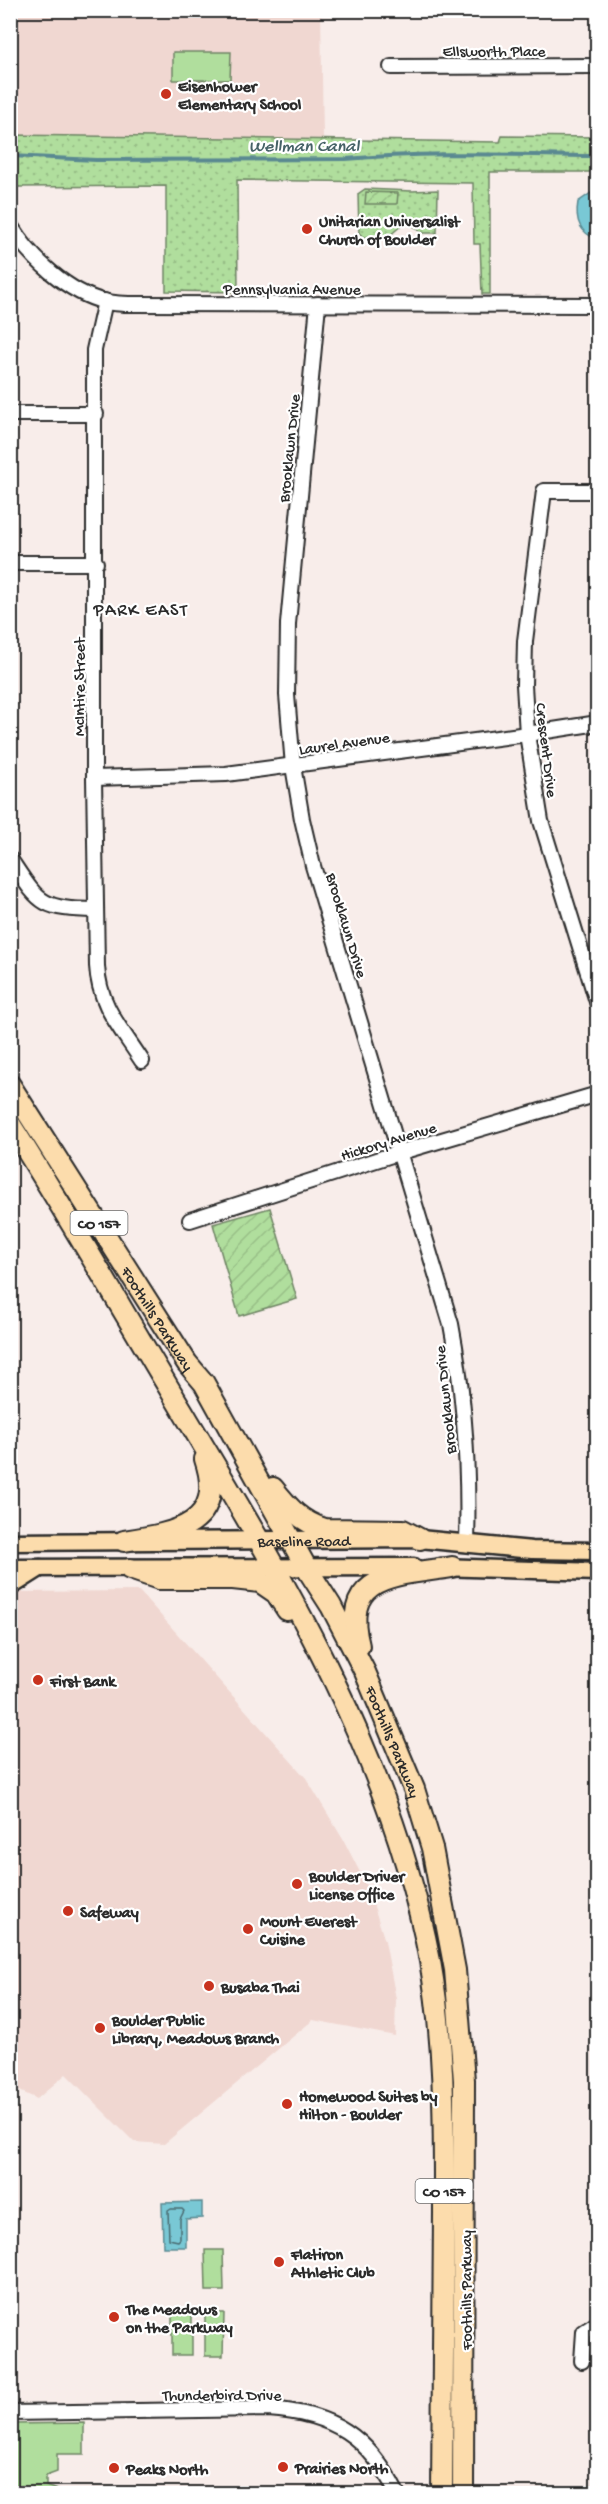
<svg xmlns="http://www.w3.org/2000/svg" width="608" height="2504" font-family="'Gochi Hand',sans-serif">
  <defs>
    <pattern id="park-dots" width="8" height="8" patternUnits="userSpaceOnUse" patternTransform="scale(1.5)"><rect width="8" height="8" fill="#b0de9d"/><path d="M2 2h.1M6 6h.1" fill="none" stroke="#98bf87" stroke-width="1.8" stroke-linecap="round"/></pattern>
    <pattern id="garden-furrows" width="10" height="10" patternUnits="userSpaceOnUse" patternTransform="scale(1.5)"><rect width="10" height="10" fill="#b0de9d"/><path d="M-1 1l2-2M0 10L10 0M9 11l2-2" fill="none" stroke="#98bf87"/></pattern>
  </defs>
  <rect width="100%" height="100%" fill="#f8edea"/>
  <filter id="ink" filterUnits="userSpaceOnUse"><feTurbulence type="fractalNoise" baseFrequency=".0167" numOctaves="2"/><feDisplacementMap in="SourceGraphic" scale="12" xChannelSelector="R" yChannelSelector="G"/><feConvolveMatrix kernelMatrix="1 2 1 2 8 2 1 2 1" color-interpolation-filters="sRGB"/></filter>
  <g filter="url(#ink)">
    <g fill="#f0d7d1">
      <polygon points="11,11 321,11 323,139 11,135"/>
      <polygon points="139,1591 306,1778 344,1841 368,1888 385,1941 396,1999 395,2036 313,2020 164,2144 134,2142 66,2074 37,2099 11,2087 11,1592"/>
    </g>
    <g fill="#b0de9d" stroke="#6e8464" stroke-width="1.5">
      <polygon points="173,52 231,52 230,80 173,80"/>
      <polygon points="205,2250 223,2250 224,2291 206,2291"/>
      <polygon points="172,2313 192,2314 192,2355 172,2355"/>
      <polygon points="205,2313 224,2313 223,2356 205,2356"/>
      <polygon points="84,2423 84,2454 57,2454 57,2472 46,2476 46,2486 57,2490 57,2493 11,2493 11,2424"/>
    </g>
    <g fill="url(#park-dots)" stroke="#6e8464" stroke-width="1.5">
      <polygon points="11,135 500,142 502,136 597,137 597,172 490,172 490,294 482,294 480,244 474,244 473,183 237,180 238,292 166,291 166,186 15,187 11,155"/>
      <polygon points="365,189 412,191 438,190 437,233 422,233 411,224 403,224 388,237 364,237 359,233 358,194"/>
    </g>
    <g fill="url(#garden-furrows)" stroke="#6e8464" stroke-width="1.5">
      <polygon points="366,192 398,193 397,204 365,204"/>
      <polygon points="270,1208 297,1299 239,1316 213,1224"/>
    </g>
    <g fill="#79c8d5" stroke="#5a8991" stroke-width="1.5">
      <path d="M591,193H597V239C579,233 575,219 578,202Z"/>
      <polygon points="202,2202 202,2218 186,2219 186,2247 163,2247 162,2203"/>
    </g>
    <g fill="none" stroke-linecap="round" stroke-linejoin="round">
      <polygon stroke="#4a6a6f" stroke-width="1.5" points="171,2209 182,2209 184,2211 180,2219 180,2239 178,2241 169,2239 168,2211"/>
      <path stroke="#5a8991" stroke-width="4" d="M10,156L96,160L346,159C429,151 514,155 598,156"/>
      <defs>
        <g id="minor">
          <polyline points="391,67 598,66"/>
          <path d="M10,225C30,258 68,293 106,302C113,303 122,304 129,304L598,305"/>
          <path d="M105,301L94,350V778L97,966C99,1006 121,1028 142,1061"/>
          <path d="M318,304L288,624L287,695L293,766L302,819L313,866L451,1324C465,1397 469,1469 467,1544"/>
          <polyline points="10,414 96,414"/>
          <polyline points="598,491 544,491 525,641 524,685 527,734 541,821 598,1005"/>
          <polyline points="10,563 96,563"/>
          <polyline points="94,778 226,774 527,734 598,723"/>
          <path d="M10,859C40,904 40,909 96,910"/>
          <polyline points="190,1220 401,1152 598,1094"/>
          <polyline points="582,2361 584,2332 598,2323"/>
          <path d="M10,2413L268,2409C332,2413 369,2436 397,2494"/>
        </g>
        <g id="major">
          <path id="s1" d="M10,1542L420,1539L532,1550L598,1551"/>
          <polyline points="440,1567 598,1572"/>
          <polyline points="10,1568 414,1567"/>
          <polyline points="10,1587 40,1568"/>
        </g>
        <g id="highway">
          <path id="s2" d="M10,1085L187,1363L204,1383L306,1567L331,1606L365,1672L414,1789L432,1848L455,1970L464,2080L463,2494"/>
          <path d="M10,1124C70,1218 125,1315 182,1410C288,1587 391,1756 430,1961C445,2044 444,2128 444,2212C444,2306 443,2400 442,2494"/>
          <path d="M273,1488C288,1507 301,1522 325,1529L403,1530L420,1539"/>
          <path d="M124,1541C175,1533 227,1525 205,1459"/>
          <polyline points="130,1569 159,1579 233,1579 260,1582 276,1593 287,1610"/>
          <path d="M359,1646C340,1572 398,1576 452,1567"/>
        </g>
      </defs>
      <use href="#minor" stroke="#2b2b2b" stroke-width="18"/>
      <use href="#major" stroke="#2b2b2b" stroke-width="21"/>
      <use href="#highway" stroke="#2b2b2b" stroke-width="24"/>
      <use href="#minor" stroke="#fff" stroke-width="14"/>
      <use href="#major" stroke="#fcdcac" stroke-width="16"/>
      <use href="#highway" stroke="#fcdcac" stroke-width="20"/>
    </g>
  </g>
  <g fill="#c8321e" stroke="#fff" stroke-width="2">
    <circle cx="166" cy="94" r="6"/>
    <circle cx="307" cy="229" r="6"/>
    <circle cx="38" cy="1680" r="6"/>
    <circle cx="297" cy="1884" r="6"/>
    <circle cx="68" cy="1911" r="6"/>
    <circle cx="248" cy="1929" r="6"/>
    <circle cx="209" cy="1986" r="6"/>
    <circle cx="100" cy="2028" r="6"/>
    <circle cx="287" cy="2104" r="6"/>
    <circle cx="279" cy="2262" r="6"/>
    <circle cx="114" cy="2317" r="6"/>
    <circle cx="283" cy="2467" r="6"/>
    <circle cx="114" cy="2468" r="6"/>
  </g>
  <g text-anchor="middle" stroke-width="4.5" stroke-linejoin="round" paint-order="stroke">
    <g fill="#fff" stroke="#6b6b6b" stroke-width="1.5">
      <rect x="70.5" y="1211" width="57" height="24" rx="4.5"/>
      <rect x="415.5" y="2179" width="57" height="24" rx="4.5"/>
    </g>
    <g font-size="15" font-weight="bold" fill="#2b2b2b">
      <text x="99" y="1228">CO 157</text>
      <text x="444" y="2196">CO 157</text>
    </g>
    <g font-size="16" fill="#2b2b2b" stroke="#fff">
      <text x="494" y="56">Ellsworth Place</text>
      <text x="292" y="294">Pennsylvania Avenue</text>
      <text transform="translate(288 448) rotate(-84)" y="6">Brooklawn Drive</text>
      <text transform="translate(78 687) rotate(-90)" y="6">McIntire Street</text>
      <text transform="translate(344 742) rotate(-8)" y="6">Laurel Avenue</text>
      <text transform="translate(548 750) rotate(83)" y="6">Crescent Drive</text>
      <text transform="translate(348 925) rotate(73)" y="6">Brooklawn Drive</text>
      <text transform="translate(388 1140) rotate(-17)" y="6">Hickory Avenue</text>
      <text dy="6" stroke="none"><textPath href="#s2" startOffset="276">Foothills Parkway</textPath></text>
      <text transform="translate(444 1400) rotate(-96)" y="6">Brooklawn Drive</text>
      <text dy="6" stroke="none"><textPath href="#s1" startOffset="294">Baseline Road</textPath></text>
      <text dy="6" stroke="none"><textPath href="#s2" startOffset="762">Foothills Parkway</textPath></text>
      <text transform="translate(465 2290) rotate(-90)" y="6">Foothills Parkway</text>
      <text x="222" y="2400">Thunderbird Drive</text>
    </g>
    <g font-size="16" font-weight="bold" fill="#2b2b2b" stroke="#fff" text-anchor="start">
      <text x="178" y="91">Eisenhower<tspan x="178" dy="18">Elementary School</tspan></text>
      <text x="319" y="226">Unitarian Universalist<tspan x="319" dy="18">Church of Boulder</tspan></text>
      <text x="50" y="1686">First Bank</text>
      <text x="309" y="1881">Boulder Driver<tspan x="309" dy="18">License Office</tspan></text>
      <text x="80" y="1917">Safeway</text>
      <text x="260" y="1926">Mount Everest<tspan x="260" dy="18">Cuisine</tspan></text>
      <text x="221" y="1992">Busaba Thai</text>
      <text x="112" y="2025">Boulder Public<tspan x="112" dy="18">Library, Meadows Branch</tspan></text>
      <text x="299" y="2101">Homewood Suites by<tspan x="299" dy="18">Hilton - Boulder</tspan></text>
      <text x="291" y="2259">Flatiron<tspan x="291" dy="18">Athletic Club</tspan></text>
      <text x="126" y="2314">The Meadows<tspan x="126" dy="18">on the Parkway</tspan></text>
      <text x="295" y="2473">Prairies North</text>
      <text x="126" y="2474">Peaks North</text>
    </g>
    <g font-size="18" font-style="italic" fill="#466266" stroke="#fff">
      <text x="304" y="151">Wellman Canal</text>
    </g>
    <g font-size="18" letter-spacing="1.5" fill="#2b2b2b" stroke="#fff">
      <text x="141" y="615">PARK EAST</text>
    </g>
  </g>
  <rect width="608" height="2504" fill="none" stroke="#fff" stroke-width="36"/>
  <rect x="18" y="18" width="572" height="2468" fill="none" stroke="#2b2b2b" stroke-width="2" filter="url(#ink)"/>
</svg>
